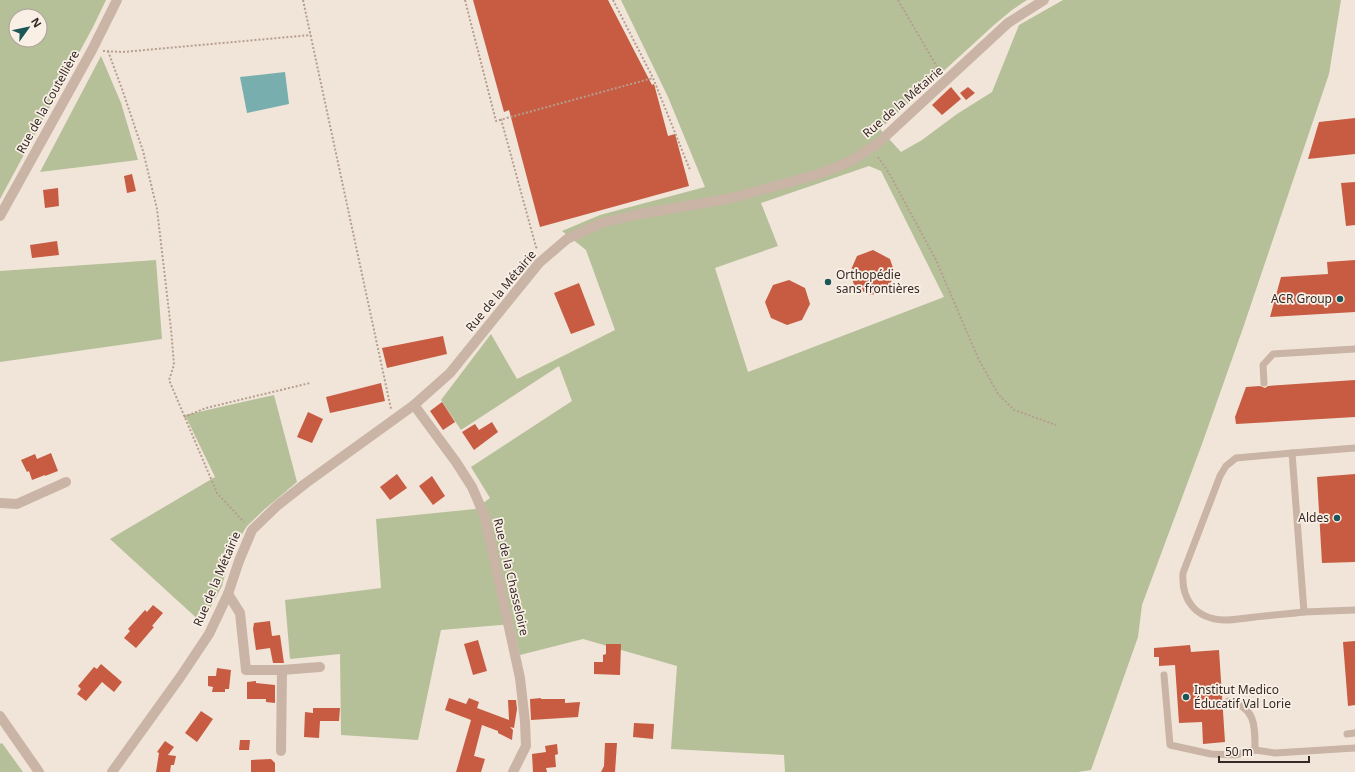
<svg xmlns="http://www.w3.org/2000/svg" width="1355" height="772" font-family="'Noto Sans',sans-serif">
  <rect width="100%" height="100%" fill="#f1e5d9"/>
  <g fill="#b5c099" fill-rule="evenodd">
    <path d="M0,0H106L93,27L0,199ZM16,16H40V40H16Z"/>
    <path d="M621,0H1027L1012,10L994,25L880,129L901,152L922,140L957,114L992,92L1019,25L1063,0H1341L1329,74L1243,328L1202,444L1142,605L1138,637L1091,770L1078,772H785L784,755L671,749L677,666L583,639L520,655L513,624L441,630L418,740L341,735L340,654L290,659L285,600L381,588L376,519L475,509L490,498L471,467L572,401L559,366L461,430L441,400L491,334L517,379L615,330L586,250L562,231L600,215L705,187L668,97ZM869,166L881,171L944,297L748,372L715,268L778,246L761,203Z"/>
    <polygon points="101,56 121,103 138,160 40,172"/>
    <polygon points="156,260 162,339 0,362 0,271"/>
    <polygon points="274,395 297,482 266,508 247,526 231,552 222,586 202,623 110,539 215,477 185,415"/>
    <polygon points="2,743 23,772 0,772 0,744"/>
  </g>
  <polygon fill="#78afae" points="285,72 289,104 247,113 240,77"/>
  <g fill="#c75c42">
    <polygon points="473,0 608,0 652,85 654,84 668,136 675,134 689,186 540,227 509,110 504,112"/>
    <polygon points="951,87 961,99 942,115 932,105"/>
    <polygon points="968,87 975,93 966,100 960,93"/>
    <polygon points="1355,118 1355,154 1308,159 1319,122"/>
    <polygon points="132,174 136,191 127,193 124,176"/>
    <polygon points="1355,182 1355,225 1346,226 1341,183"/>
    <polygon points="58,188 59,206 45,208 43,190"/>
    <polygon points="57,241 59,255 32,258 30,245"/>
    <polygon points="873,250 890,259 895,274 887,290 871,295 855,288 850,272 857,256"/>
    <polygon points="1355,260 1355,312 1270,317 1281,277 1328,274 1327,262"/>
    <polygon points="789,280 805,288 810,304 802,320 787,325 771,318 765,302 773,285"/>
    <polygon points="579,283 595,325 571,334 554,293"/>
    <polygon points="443,336 447,354 387,368 382,348"/>
    <polygon points="1355,380 1355,417 1236,424 1235,417 1246,387 1260,386 1265,388 1268,386"/>
    <polygon points="381,383 385,401 330,413 326,397"/>
    <polygon points="442,402 455,422 443,430 430,411"/>
    <polygon points="308,412 323,419 312,443 297,437"/>
    <polygon points="492,422 498,432 474,450 462,432 475,424 479,430"/>
    <polygon points="51,453 58,471 45,476 45,475 32,480 29,471 27,472 21,460 35,454 37,459"/>
    <polygon points="397,474 407,488 390,500 380,487"/>
    <polygon points="1355,474 1355,562 1322,563 1317,477"/>
    <polygon points="432,476 445,496 433,505 419,486"/>
    <polygon points="153,605 163,613 152,626 154,627 136,648 124,638 130,631 128,629 145,610 147,612"/>
    <polygon points="270,621 272,636 280,635 284,663 273,663 270,648 256,650 253,629 254,623"/>
    <polygon points="478,640 487,671 473,675 464,644"/>
    <polygon points="1355,641 1355,705 1348,706 1343,642"/>
    <polygon points="606,644 621,644 620,675 594,674 594,662 603,662 603,655 606,654"/>
    <polygon points="1190,645 1191,652 1219,650 1225,742 1203,744 1202,722 1179,723 1175,665 1159,666 1159,657 1154,657 1154,648"/>
    <polygon points="101,664 122,682 114,692 102,682 86,701 77,694 81,689 78,686 94,667 97,669"/>
    <polygon points="217,668 231,670 229,689 225,689 225,692 212,692 213,687 208,686 208,676 216,676"/>
    <polygon points="256,681 256,683 275,685 275,703 266,702 266,699 247,699 247,682"/>
    <polygon points="449,698 466,704 469,698 479,702 477,708 509,720 508,700 516,700 517,709 514,728 510,727 513,730 512,740 498,733 498,731 482,725 474,756 485,759 481,772 456,772 471,720 445,710"/>
    <polygon points="541,698 541,699 565,699 565,703 580,702 578,717 531,720 530,699"/>
    <polygon points="313,708 340,708 339,721 320,721 319,738 304,737 305,712 313,713"/>
    <polygon points="201,711 213,719 197,742 185,733"/>
    <polygon points="634,723 654,724 653,739 633,737"/>
    <polygon points="240,740 250,740 249,750 239,750"/>
    <polygon points="165,741 174,747 168,755 176,756 174,765 171,765 170,772 156,772 159,753 157,752"/>
    <polygon points="605,743 617,743 615,772 601,772 604,766"/>
    <polygon points="557,744 558,754 555,755 556,767 546,768 547,772 533,772 532,754 546,752 545,746"/>
    <polygon points="271,759 275,763 275,772 251,772 251,760"/>
  </g>
  <g fill="none" stroke-linecap="round" stroke-linejoin="round">
    <g stroke="#b59e8f" stroke-width="2" stroke-dasharray="2 2" stroke-linecap="butt">
      <polyline points="303,0 391,409"/>
      <polyline points="465,0 496,121 653,78"/>
      <polyline points="613,0 653,78 690,170"/>
      <polyline points="898,0 940,72"/>
      <polyline points="103,51 123,52 311,35"/>
      <polyline points="108,51 122,89 143,151 157,209 171,329 174,365 169,380 217,493 244,522"/>
      <polyline points="501,119 536,247 538,249"/>
      <polyline points="878,157 889,173 936,260 978,358 998,394 1014,410 1056,425"/>
      <polyline points="184,417 206,408 310,383"/>
    </g>
    <g stroke="#c9b4a5" stroke-width="7">
      <polyline points="1264,383 1263,365 1273,354 1355,349"/>
      <polyline points="1355,448 1292,453 1304,612 1355,610"/>
      <path d="M1292,453L1236,458L1226,466L1220,476L1183,573C1181,599 1195,619 1224,620C1234,620 1245,618 1255,617C1271,615 1288,614 1304,612"/>
      <polyline points="1164,675 1170,745 1211,754 1235,755 1255,750 1275,753 1355,748"/>
      <path d="M1228,701C1256,707 1255,726 1255,750"/>
      <polyline points="1347,734 1355,733"/>
    </g>
    <g stroke="#c9b4a5" stroke-width="10">
      <polyline points="0,216 92,50 117,0"/>
      <polyline points="414,405 456,462 472,487 485,517 520,678 525,722 526,746 513,772"/>
      <polyline points="0,503 17,504 66,482"/>
      <polyline points="228,594 240,613 246,670 282,670 281,751"/>
      <polyline points="282,670 320,667"/>
      <polyline points="0,716 39,772"/>
      <polyline points="112,772 181,676 209,634 228,594 239,561 252,530 278,505 306,483 414,405 450,373 539,263 567,239 601,223 635,215 732,198 819,174 851,161 877,144 1008,23 1044,0"/>
    </g>
  </g>
  <g fill="#1c5657" stroke="#f9efe5" stroke-width="1.5">
    <circle cx="828" cy="282" r="4"/>
    <circle cx="1340" cy="299" r="4"/>
    <circle cx="1337" cy="518" r="4"/>
    <circle cx="1186" cy="697" r="4"/>
  </g>
  <g text-anchor="middle" stroke-width="3.5" stroke-linejoin="round" paint-order="stroke">
    <g font-size="12" fill="#352a27" stroke="#f9efe5">
      <text transform="translate(48 102) rotate(-61)" y="4">Rue de la Coutellière</text>
      <text transform="translate(903 102) rotate(-41)" y="4">Rue de la Métairie</text>
      <text transform="translate(501 291) rotate(-50)" y="4">Rue de la Métairie</text>
      <text transform="translate(511 577) rotate(77)" y="4">Rue de la Chasseloire</text>
      <text transform="translate(217 579) rotate(-67)" y="4">Rue de la Métairie</text>
    </g>
    <g font-size="12" fill="#352a27" stroke="#f9efe5" text-anchor="start">
      <text x="836" y="279">Orthopédie<tspan x="836" dy="14">sans frontières</tspan></text>
      <text x="1332" y="303" text-anchor="end">ACR Group</text>
      <text x="1329" y="522" text-anchor="end">Aldes</text>
      <text x="1194" y="694">Institut Medico<tspan x="1194" dy="14">Éducatif Val Lorie</tspan></text>
    </g>
  </g>
  <g transform="translate(28 28) rotate(57)"><circle r="19" fill="#f9efe5" stroke="#aba099"/>
  <path d="M0-3L7 15L0 10L-7 15Z" fill="#1c5657"/>
  <text y="-6" font-size="11" font-weight="bold" text-anchor="middle" fill="#352a27">N</text>
  </g>
  <path d="M1219 756v6h90v-6" fill="none" stroke="#352a27" stroke-width="2"/>
  <text x="1225" y="756" font-size="12" fill="#352a27" stroke="#f9efe5" stroke-width="3" paint-order="stroke">50 m</text>
</svg>
